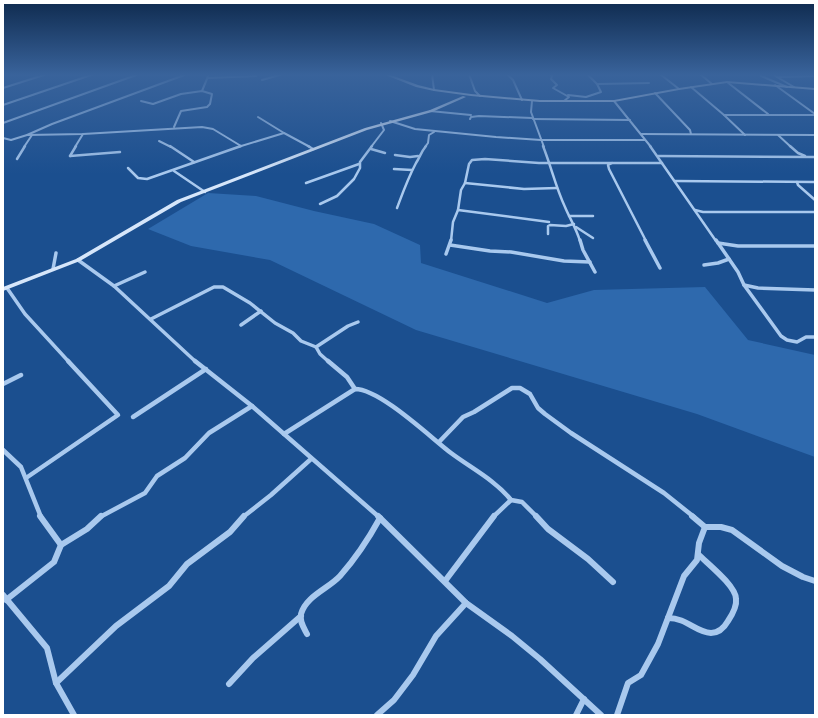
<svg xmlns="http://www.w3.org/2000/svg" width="818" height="718" font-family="'DejaVu Sans',sans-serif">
  <rect width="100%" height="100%" fill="#1b4f8f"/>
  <polygon fill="#2e69ad" points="208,193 256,196 314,211 374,224 420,245 421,263 547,303 594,290 705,287 748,340 815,355 815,457 697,414 416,330 270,260 191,246 148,229"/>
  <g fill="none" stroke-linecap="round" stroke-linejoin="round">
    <g stroke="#a9c9ee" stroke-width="2">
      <polyline points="432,74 434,90"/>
      <polyline points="469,74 475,91 480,96"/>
      <polyline points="507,74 513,80 522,100"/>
      <polyline points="549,74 552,76 551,79 557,85 553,88 569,97 564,101"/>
      <polyline points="660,74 679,89"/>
      <polyline points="700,74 712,84"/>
      <polyline points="772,74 794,87"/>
      <polyline points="761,76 787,87"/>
      <polyline points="777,77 815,76"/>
      <polyline points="208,78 256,76"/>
      <polyline points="262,80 283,74"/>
      <polyline points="727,82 768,114"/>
      <polyline points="597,84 649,83"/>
      <polyline points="775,85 815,114"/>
      <polyline points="691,87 724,115 815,115"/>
      <polyline points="3,88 47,74"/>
      <polyline points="202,91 209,74"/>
      <polyline points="655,93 690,130 691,134"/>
      <polyline points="568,95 586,97 601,92 597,84 587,74"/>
      <polyline points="141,101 153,104 181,94 202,91 212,94 210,104 207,107 181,111 174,127"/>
      <polyline points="532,101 531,112 544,147"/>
      <polyline points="614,101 651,147"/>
      <polyline points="3,105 94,74"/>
      <polyline points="430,111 471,115"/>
      <polyline points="724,115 745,135"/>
      <polyline points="258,117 284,133"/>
      <polyline points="470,119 471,117 479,116 532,118"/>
      <polyline points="533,119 630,120"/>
      <polyline points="390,121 415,129 496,137 541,140 645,140"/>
      <polyline points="3,123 139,74"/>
      <polyline points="641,134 815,135"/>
      <polyline points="27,135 83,134 202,127 213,129 241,146"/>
      <polyline points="778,135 791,147"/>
      <polyline points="3,138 11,140 27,135 52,124 187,74"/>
      <polyline points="159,141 171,147"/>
      <polyline points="24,147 32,135"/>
      <polyline points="75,147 83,134"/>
      <polyline points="238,147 284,133 310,147"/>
      <polyline points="371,147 384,130 381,123"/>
      <polyline points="425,147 428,143 429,135 434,132"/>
    </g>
    <g stroke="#a9c9ee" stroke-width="2.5">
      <polyline points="170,146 194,162"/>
      <polyline points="308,146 313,149"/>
      <path d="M543,146C551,166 556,188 565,207C570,219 576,228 580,241"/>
      <polyline points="650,146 716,241"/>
      <polyline points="790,146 798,153 805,156"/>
      <polyline points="371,149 385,153"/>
      <polyline points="395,155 410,157 418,156"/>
      <polyline points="70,156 120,152"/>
      <polyline points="70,156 76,146"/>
      <polyline points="658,156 815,157"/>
      <polyline points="17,159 25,146"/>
      <polyline points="612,163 608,165 609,169 646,241"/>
      <polyline points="128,168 138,178 147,179 241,146"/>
      <polyline points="394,169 412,170"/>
      <polyline points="174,171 205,192"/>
      <polyline points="675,181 815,182"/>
      <polyline points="797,182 798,185 815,200"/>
      <polyline points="306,183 359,164"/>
      <polyline points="465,183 524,189 557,188"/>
      <polyline points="320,204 337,196 354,179 360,168 360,162 372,146"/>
      <path d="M397,208C403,192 408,178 416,163C420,157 421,152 426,146"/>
      <polyline points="458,210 549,222"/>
      <polyline points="695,210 703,212 815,212"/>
      <polyline points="569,216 593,216"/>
      <polyline points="576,227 593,238"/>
      <polyline points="548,234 548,226 550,225 566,226 574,224"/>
      <polyline points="451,241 453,222 458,210 461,190 465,183 469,164 472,160 485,159 539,163 662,163"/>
    </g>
    <g stroke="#a9c9ee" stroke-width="3.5">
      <polyline points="580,240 583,250 595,272"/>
      <polyline points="645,240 660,268"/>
      <polyline points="716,240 738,272 744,285 781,336 787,340 797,342 806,337 815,337"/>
      <polyline points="718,243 738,246 815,246"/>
      <polyline points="450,245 490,251 511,252 564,261 590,262"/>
      <polyline points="446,254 451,240"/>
      <polyline points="78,260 114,286 196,362"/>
      <polyline points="704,265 718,263 729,259"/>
      <polyline points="53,269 56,253"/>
      <polyline points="744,285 758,288 815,290"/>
      <polyline points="114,286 145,272"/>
      <polyline points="7,288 25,314 69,362"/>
      <polyline points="151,319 214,287 223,287 250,303 275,323 293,333 301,341 316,347 320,354 329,362"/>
      <polyline points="241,325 261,311"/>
      <polyline points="316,347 348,326 358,322"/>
    </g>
    <g stroke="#a9c9ee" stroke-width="4.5">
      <polyline points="195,361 252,406 379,517"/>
      <polyline points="328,361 347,377 355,389"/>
      <polyline points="3,384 21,375"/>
      <polyline points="133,417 206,369"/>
      <path d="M284,434L355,389C380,389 430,437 451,453C471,468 495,480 511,500L522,502L537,517"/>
      <polyline points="439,442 463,417 474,412 512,388 520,388 530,394 538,408 545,414 571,433 664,493 694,517"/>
      <polyline points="3,450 21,467 41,517"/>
      <polyline points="26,478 118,415 68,361"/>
      <polyline points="100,517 145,493 157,476 185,458 209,433 252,406"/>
      <polyline points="243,517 271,495 311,459"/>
      <polyline points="493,517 511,500"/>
    </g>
    <g stroke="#a9c9ee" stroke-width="6">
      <polyline points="40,516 61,545"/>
      <polyline points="378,516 466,603 512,636 540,659 601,715"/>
      <polyline points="536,516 548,529 588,559 613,582"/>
      <polyline points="692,516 705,527 721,527 732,530 782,566 803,577 815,581"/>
      <polyline points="445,581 494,516"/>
      <polyline points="3,595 47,648 56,683 74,715"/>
      <polyline points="6,600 54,562 61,545 87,529 101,516"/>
      <path d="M668,618C687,618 695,632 711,633C719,633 724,628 728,621C732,615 737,606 736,599C736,586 708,564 699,555"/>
      <path d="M307,634C304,628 299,621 301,614C306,596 328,589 340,576C356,558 369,538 380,518"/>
      <polyline points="56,683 116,626 169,586 187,564 230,532 244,516"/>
      <polyline points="229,684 253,658 301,616"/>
      <polyline points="377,715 394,700 413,675 436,636 466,603"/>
      <polyline points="576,715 584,699"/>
      <polyline points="617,715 628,683 641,675 658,644 684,576 697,560 699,543 705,527"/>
    </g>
    <g fill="#d6e6fa" fill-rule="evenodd">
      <polygon points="383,74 388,74 418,85 434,89 471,94 540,100 614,100 679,88 727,81 815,88 815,90 727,83 679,90 614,102 540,102 471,96 434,91 416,87"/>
      <polygon points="463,96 466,97 432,112 367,130 181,202 80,261 3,291 3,287 76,259 177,200 365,128 430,110"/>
    </g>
  </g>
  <linearGradient id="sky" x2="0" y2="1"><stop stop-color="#0f2b4f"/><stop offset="0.43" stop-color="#39639b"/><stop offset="1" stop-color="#39639b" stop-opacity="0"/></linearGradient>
  <rect width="818" height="174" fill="url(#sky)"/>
  <rect width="818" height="718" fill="none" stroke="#ffffff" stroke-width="8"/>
</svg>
